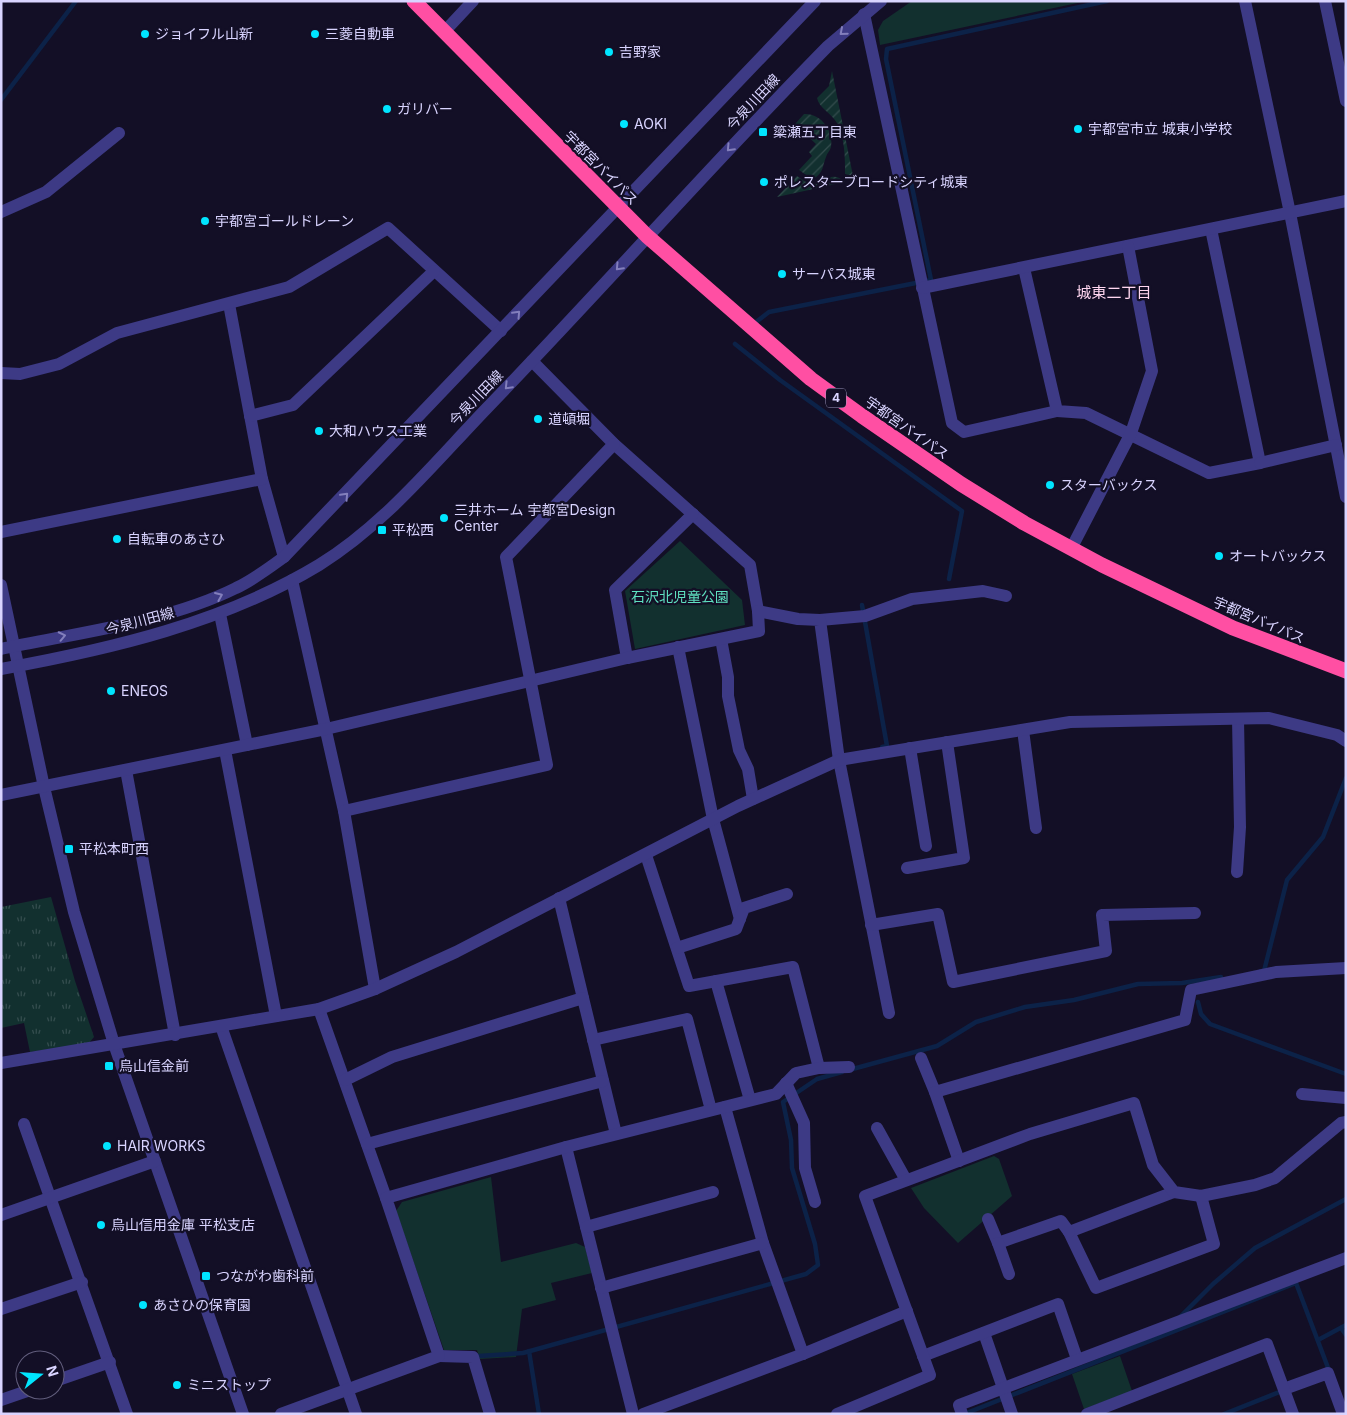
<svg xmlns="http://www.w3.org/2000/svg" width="1347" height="1415" font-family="Inter,'Noto Sans JP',sans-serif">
  <defs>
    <pattern id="grass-tufts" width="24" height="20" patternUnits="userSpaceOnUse" patternTransform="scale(1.25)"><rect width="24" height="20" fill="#12302f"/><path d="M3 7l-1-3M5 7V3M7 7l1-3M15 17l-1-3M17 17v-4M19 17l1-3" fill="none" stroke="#344d4e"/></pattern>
    <pattern id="garden-furrows" width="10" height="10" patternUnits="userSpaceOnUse" patternTransform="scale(1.25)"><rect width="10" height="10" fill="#12302f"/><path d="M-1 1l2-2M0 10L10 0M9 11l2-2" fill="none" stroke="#344d4e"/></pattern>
  </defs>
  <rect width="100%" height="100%" fill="#130f26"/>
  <polygon fill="url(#grass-tufts)" points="51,897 75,981 94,1037 88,1044 30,1052 24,1023 1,1028 1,907"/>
  <g fill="#12302f">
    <polygon points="912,1 1087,1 880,45 878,30 883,21"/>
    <polygon points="680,541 742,600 745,625 635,649 625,591"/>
    <polygon points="994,1156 999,1159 1012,1196 958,1243 924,1208 911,1188"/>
    <polygon points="491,1177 501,1262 576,1243 585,1247 592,1273 551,1283 556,1300 522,1309 516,1357 480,1359 477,1350 444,1350 396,1211 402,1202"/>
    <polygon points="1120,1356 1132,1391 1084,1409 1072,1374"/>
  </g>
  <g fill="url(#garden-furrows)">
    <path d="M832,71L853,176L845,174C845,158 845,138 837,123C831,113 819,108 817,98L829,86Z"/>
    <path d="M804,114C821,113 834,131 831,147C830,151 827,153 826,157C822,167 824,171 815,178L809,177L799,170L812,156L809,152L816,144L800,129L793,137L788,132Z"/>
    <path d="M797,176L812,186C823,180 834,171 845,182L777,197Z"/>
  </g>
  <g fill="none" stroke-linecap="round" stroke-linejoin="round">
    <g stroke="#0c2248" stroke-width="4.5">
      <polyline points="1,100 76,1"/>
      <polyline points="756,322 769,312 931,280 886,59 887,49 1107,1"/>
      <polyline points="735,344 780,380 962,511 949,579"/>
      <polyline points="862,605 887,746 882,747"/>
      <polyline points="1261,971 1264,971 1287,880 1323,837 1346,778"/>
      <polyline points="1198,1002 1201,1014 1210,1024 1346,1074"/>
      <polyline points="849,1070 937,1046 976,1022 1025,1007 1074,1000 1138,984 1182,983 1221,977"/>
      <polyline points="1181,1316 1213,1284 1255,1248 1346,1199"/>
      <polyline points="1341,1328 1346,1335"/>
      <polyline points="1318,1340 1346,1325"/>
      <polyline points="529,1351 539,1414"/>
      <polyline points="479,1356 523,1353 806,1274 818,1265 815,1244 792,1168 791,1140 783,1102 817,1079 842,1072"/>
      <polyline points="964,1414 1296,1283 1330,1373"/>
      <polyline points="1224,1414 1282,1391"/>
    </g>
    <g stroke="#3d3a85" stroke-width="12">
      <polyline points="1245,1 1290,213 1346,497"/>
      <polyline points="1325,1 1346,101"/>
      <polyline points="864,14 952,423 964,432 1057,411"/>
      <polyline points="444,32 473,1"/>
      <polyline points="1,212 46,192 119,133"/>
      <polyline points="1024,268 1057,411 1086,413 1209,473 1260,463 1211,229"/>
      <polyline points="922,288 1346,201"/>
      <polyline points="229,304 262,479 284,557"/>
      <polyline points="532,361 614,444 750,565 758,611"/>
      <polyline points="1,373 20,374 59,364 117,333 289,287 388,228 501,331"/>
      <polyline points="250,416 293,405 434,271"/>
      <polyline points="1260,463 1336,445"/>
      <polyline points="1,532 262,479"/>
      <polyline points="1071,549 1131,433 1152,371 1128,246"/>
      <polyline points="292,580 344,811"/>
      <polyline points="1,585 44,787 74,912 114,1044 243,1414"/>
      <polyline points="220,614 247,745"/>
      <polyline points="820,620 865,616 912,599 983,591 1006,596"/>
      <polyline points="721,639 728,677 728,696 739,750 748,769 753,799"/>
      <polyline points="678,647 713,819 740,919"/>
      <path d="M1,649C76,633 168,622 236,588C253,580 269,568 284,557L815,1"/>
      <polyline points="627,658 615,590 693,514"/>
      <path d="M1,669C111,649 223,623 319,565C384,525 435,462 487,408C602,289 712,164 828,46L881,1"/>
      <polyline points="1023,730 1036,828"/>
      <polyline points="910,748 926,846"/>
      <polyline points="225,750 276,1016"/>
      <polyline points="126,770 175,1035"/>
      <polyline points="1,795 326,729 627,658 759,631 758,611 798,619 820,620 839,760 889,1013"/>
      <polyline points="646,855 689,986 793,967 819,1068"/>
      <polyline points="907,868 964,858 947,742"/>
      <polyline points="1237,872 1240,827 1238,719"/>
      <polyline points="559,898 583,998"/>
      <polyline points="871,925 938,914 953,982 1106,951 1102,915 1195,913"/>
      <polyline points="677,948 736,929 744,908 787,894"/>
      <polyline points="716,981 750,1100"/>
      <polyline points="375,989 344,811 547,765 506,557 614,444"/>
      <polyline points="319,1009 386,1198"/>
      <polyline points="221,1026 356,1414"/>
      <polyline points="593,1040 687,1019 711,1110"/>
      <polyline points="921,1058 935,1092 1185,1020 1191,990 1276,972 1346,968"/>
      <polyline points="1,1063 319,1009 375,989 456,952 738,806 839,760 1070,722 1269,718 1337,735 1346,741"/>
      <polyline points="345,1080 392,1057 583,998 616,1134"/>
      <polyline points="786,1083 804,1123 805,1168 815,1202"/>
      <polyline points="935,1092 959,1161"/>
      <polyline points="1302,1094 1346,1098"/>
      <polyline points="725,1107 763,1243 803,1354"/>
      <polyline points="24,1124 127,1414"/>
      <polyline points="877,1128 906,1180"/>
      <polyline points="367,1144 603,1081"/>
      <polyline points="566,1147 633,1414"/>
      <polyline points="1174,1192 1069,1232 1096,1288 1214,1244 1201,1196"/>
      <polyline points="1,1215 155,1161"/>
      <polyline points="988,1219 998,1243 1061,1221 1069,1232"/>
      <polyline points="586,1227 713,1192"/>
      <polyline points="998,1243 1009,1274"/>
      <polyline points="601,1288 763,1243"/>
      <polyline points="1,1309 82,1282"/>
      <polyline points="984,1333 1012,1414"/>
      <polyline points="439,1356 473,1357 490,1414"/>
      <polyline points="923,1356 1058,1304 1077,1359"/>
      <polyline points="55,1381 110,1362"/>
      <polyline points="1284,1389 1328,1373 1343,1414"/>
      <polyline points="1,1400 30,1390"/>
      <polyline points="281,1414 439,1356 386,1198 566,1147 776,1094 796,1073 819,1068 849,1067"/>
      <polyline points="643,1414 803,1354 907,1311"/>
      <polyline points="837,1414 930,1375 865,1196 1030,1134 1134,1103 1153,1165 1174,1192 1201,1196 1255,1185 1275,1178 1341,1123 1346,1122"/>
      <polyline points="962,1414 959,1405 1346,1258"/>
      <polyline points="1087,1414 1267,1344 1293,1414"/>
    </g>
    <polyline stroke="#ff4fa3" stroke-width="15" points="414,1 647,236 811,379 862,416 961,484 1024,523 1102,565 1233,628 1346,671"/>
  </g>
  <defs><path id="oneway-chevron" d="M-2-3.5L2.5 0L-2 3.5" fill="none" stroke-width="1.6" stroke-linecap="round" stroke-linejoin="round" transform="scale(1.25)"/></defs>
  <g stroke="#837fbc">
    <use href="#oneway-chevron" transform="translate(843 32) rotate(139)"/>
    <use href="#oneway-chevron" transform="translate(730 148) rotate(133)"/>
    <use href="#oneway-chevron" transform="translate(619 267) rotate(133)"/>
    <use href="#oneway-chevron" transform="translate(517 314) rotate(-47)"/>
    <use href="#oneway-chevron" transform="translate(508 386) rotate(134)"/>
    <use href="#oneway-chevron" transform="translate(345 496) rotate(-47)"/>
    <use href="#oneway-chevron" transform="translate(219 596) rotate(-23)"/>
    <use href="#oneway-chevron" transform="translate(62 636) rotate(-12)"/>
  </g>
  <g fill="#00e5ff" stroke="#130f26" stroke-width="2">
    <circle cx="145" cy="34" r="5"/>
    <circle cx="315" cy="34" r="5"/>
    <circle cx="609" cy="52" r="5"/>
    <circle cx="387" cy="109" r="5"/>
    <circle cx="624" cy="124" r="5"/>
    <circle cx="1078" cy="129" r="5"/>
    <rect x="758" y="127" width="10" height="10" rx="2.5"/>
    <circle cx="764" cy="182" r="5"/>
    <circle cx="205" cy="221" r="5"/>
    <circle cx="782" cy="274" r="5"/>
    <circle cx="538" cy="419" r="5"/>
    <circle cx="319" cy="431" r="5"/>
    <circle cx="1050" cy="485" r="5"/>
    <circle cx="444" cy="518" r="5"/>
    <rect x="377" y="525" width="10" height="10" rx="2.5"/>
    <circle cx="117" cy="539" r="5"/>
    <circle cx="1219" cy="556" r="5"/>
    <circle cx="111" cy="691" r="5"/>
    <rect x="64" y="844" width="10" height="10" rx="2.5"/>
    <rect x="104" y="1061" width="10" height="10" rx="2.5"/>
    <circle cx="107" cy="1146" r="5"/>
    <circle cx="101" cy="1225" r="5"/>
    <rect x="201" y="1271" width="10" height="10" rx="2.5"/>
    <circle cx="143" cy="1305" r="5"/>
    <circle cx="177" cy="1385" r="5"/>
  </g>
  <g text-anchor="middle" stroke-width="4.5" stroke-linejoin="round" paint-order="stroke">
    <rect fill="#130f26" stroke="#9e99be" stroke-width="1" x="826" y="388.5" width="20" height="19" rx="4"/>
    <g font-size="12" font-weight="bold" fill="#d9d4ff">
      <text x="836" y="402">4</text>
    </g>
    <g font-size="14" fill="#d9d4ff" stroke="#130f26" text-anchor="start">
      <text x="155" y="39">ジョイフル山新</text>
      <text x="325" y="39">三菱自動車</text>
      <text x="619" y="57">吉野家</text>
      <text x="397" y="114">ガリバー</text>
      <text x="634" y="129">AOKI</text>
      <text x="1088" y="134">宇都宮市立 城東小学校</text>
      <text x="773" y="137">簗瀬五丁目東</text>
      <text x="774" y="187">ポレスターブロードシティ城東</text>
      <text x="215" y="226">宇都宮ゴールドレーン</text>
      <text x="792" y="279">サーパス城東</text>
      <text x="548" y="424">道頓堀</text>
      <text x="329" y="436">大和ハウス工業</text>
      <text x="1060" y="490">スターバックス</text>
      <text x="454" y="515">三井ホーム 宇都宮Design<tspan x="454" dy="16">Center</tspan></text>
      <text x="392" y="535">平松西</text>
      <text x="127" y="544">自転車のあさひ</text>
      <text x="1229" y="561">オートバックス</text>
      <text x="121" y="696">ENEOS</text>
      <text x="79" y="854">平松本町西</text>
      <text x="119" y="1071">烏山信金前</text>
      <text x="117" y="1151">HAIR WORKS</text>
      <text x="111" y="1230">烏山信用金庫 平松支店</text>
      <text x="216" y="1281">つながわ歯科前</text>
      <text x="153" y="1310">あさひの保育園</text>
      <text x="187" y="1390">ミニストップ</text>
    </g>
    <g font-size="14" fill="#d9d4ff" stroke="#130f26">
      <text transform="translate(753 102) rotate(-47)" y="5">今泉川田線</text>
      <text transform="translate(601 168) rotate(45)" y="5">宇都宮バイパス</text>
      <text transform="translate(476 398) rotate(-46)" y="5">今泉川田線</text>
      <text transform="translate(907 428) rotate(35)" y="5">宇都宮バイパス</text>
      <text transform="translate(1259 620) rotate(23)" y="5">宇都宮バイパス</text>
      <text transform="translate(140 621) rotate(-15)" y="5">今泉川田線</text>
    </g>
    <g font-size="14" fill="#5fe0c0" stroke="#130f26">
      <text x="680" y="602">石沢北児童公園</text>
    </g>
    <g font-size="15" fill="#ffd6f0" stroke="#130f26">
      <text x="1114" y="298">城東二丁目</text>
    </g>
  </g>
  <rect width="1347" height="1415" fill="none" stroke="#d9d4ff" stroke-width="5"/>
  <g transform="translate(40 1375) rotate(73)"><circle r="24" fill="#130f26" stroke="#625e7d"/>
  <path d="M0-4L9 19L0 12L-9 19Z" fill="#00e5ff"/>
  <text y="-8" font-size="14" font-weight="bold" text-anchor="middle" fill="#d9d4ff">N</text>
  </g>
</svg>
